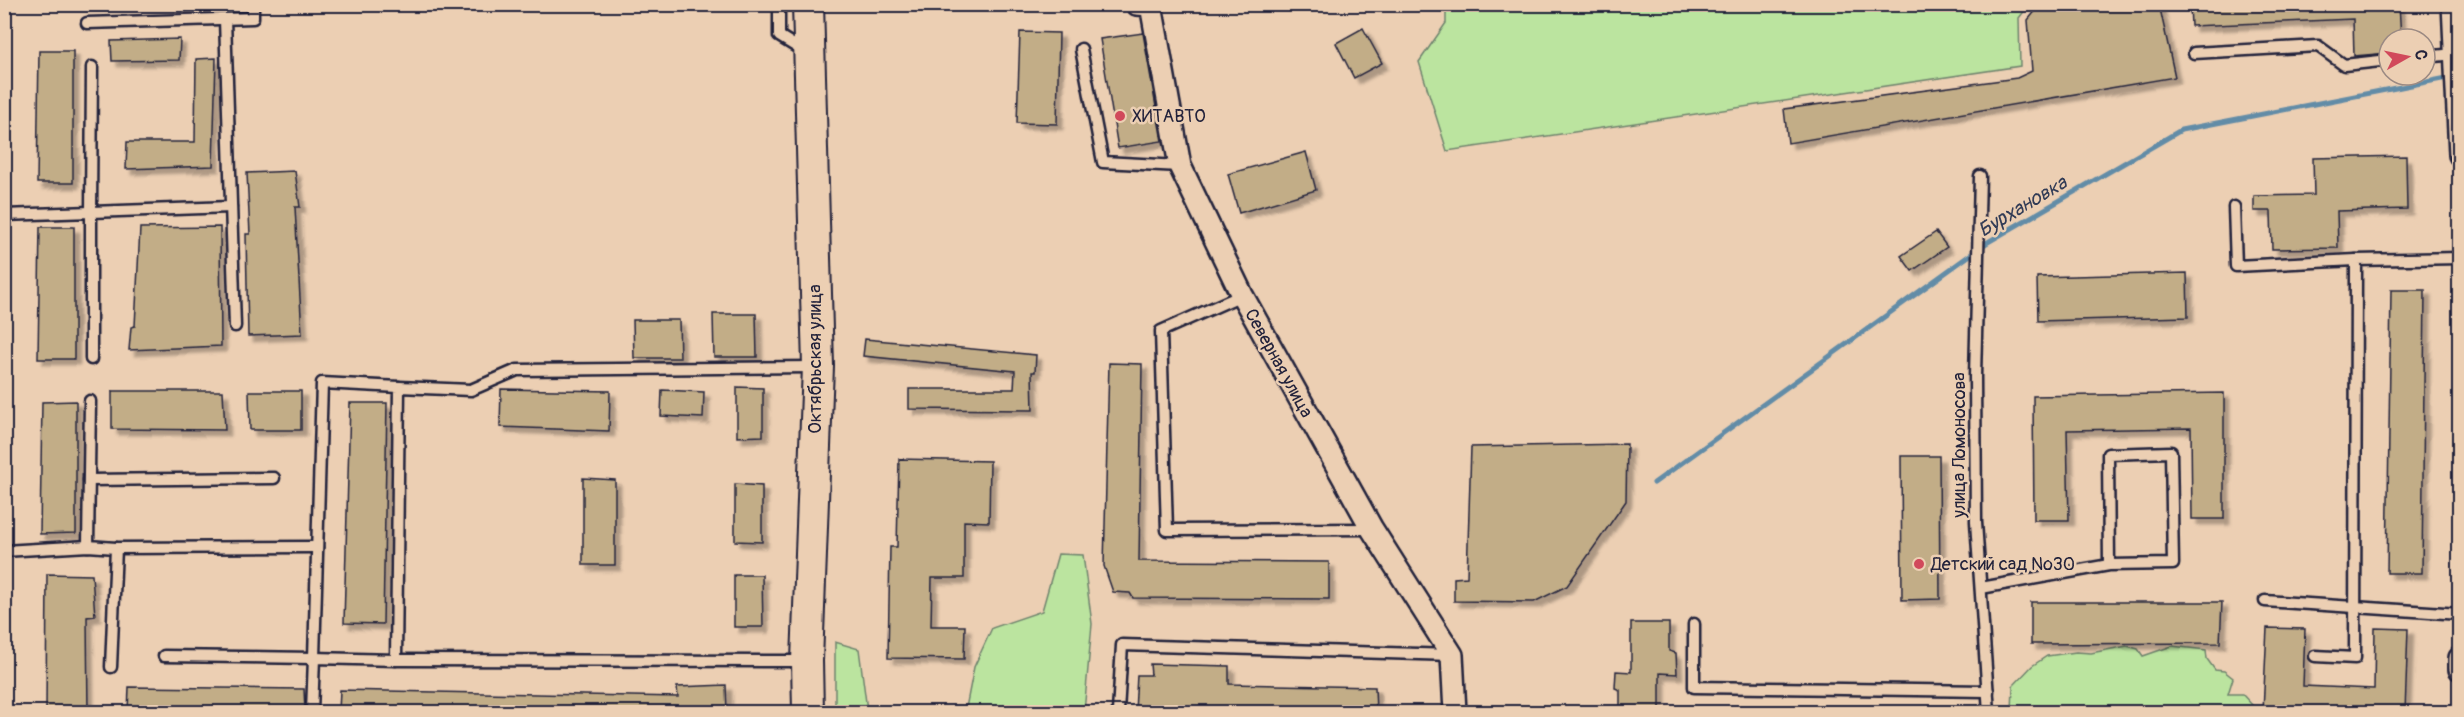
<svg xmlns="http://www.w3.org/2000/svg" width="2464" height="717" font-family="Pangolin,sans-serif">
  <defs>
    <filter id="shadow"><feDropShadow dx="5.5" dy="5.5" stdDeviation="1.5" flood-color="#0004"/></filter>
  </defs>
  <rect width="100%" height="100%" fill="#eccfb3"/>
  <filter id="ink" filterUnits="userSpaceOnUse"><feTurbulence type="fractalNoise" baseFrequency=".0167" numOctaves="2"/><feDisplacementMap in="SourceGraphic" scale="12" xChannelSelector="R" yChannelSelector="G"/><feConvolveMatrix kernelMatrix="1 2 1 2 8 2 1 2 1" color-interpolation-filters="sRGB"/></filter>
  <g filter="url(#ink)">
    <g fill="#bbe49f" stroke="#6e836d" stroke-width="1.5">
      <polygon points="1446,5 1446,4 2029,5 2019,18 2020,66 1447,151 1419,62 1446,23"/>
      <polygon points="1058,554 1083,555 1092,624 1084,712 835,712 835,642 859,649 867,710 966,708 974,667 992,628 1042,611"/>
      <polygon points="2127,646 2138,649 2143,656 2172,646 2206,650 2207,659 2215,670 2224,671 2233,678 2228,694 2242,694 2253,706 2253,712 2012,712 2013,686 2032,666 2047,656 2076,652 2091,653"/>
    </g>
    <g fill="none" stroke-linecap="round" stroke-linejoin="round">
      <polyline stroke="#628ca7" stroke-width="5" points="1654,483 1988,242 2181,130 2452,77"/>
    </g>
    <g fill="#c2ad87" stroke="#22223b" stroke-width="1.5" filter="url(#shadow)">
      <polygon points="2041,4 2159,4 2175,77 1788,143 1784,109 2017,78 2032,71 2028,20"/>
      <polygon points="2190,4 2399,4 2401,39 2389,39 2389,53 2354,56 2353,19 2191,26"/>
      <polygon points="1363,28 1382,63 1354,78 1336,43"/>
      <polygon points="1020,32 1059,33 1057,124 1017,123"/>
      <polygon points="1143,33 1162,141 1118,148 1100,39"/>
      <polygon points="180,39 179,60 112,61 111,41"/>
      <polygon points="39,51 73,51 73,183 37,183"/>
      <polygon points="216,58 213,166 126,169 127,142 195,142 196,59"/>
      <polygon points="1306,152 1316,190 1239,213 1228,174"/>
      <polygon points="2406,156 2407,209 2337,211 2338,248 2272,249 2271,211 2254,211 2254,196 2314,195 2313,158"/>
      <polygon points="295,171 300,207 295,207 302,334 248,336 246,234 250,234 247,173"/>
      <polygon points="40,227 74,227 74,359 38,359"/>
      <polygon points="220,227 221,346 129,350 131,327 135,326 140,228"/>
      <polygon points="1936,232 1947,247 1912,271 1901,256"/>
      <polygon points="2187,273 2188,317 2038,321 2037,277"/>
      <polygon points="2391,290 2425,290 2422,573 2387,573"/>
      <polygon points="713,314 756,314 757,357 714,357"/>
      <polygon points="633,320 679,320 680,358 634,358"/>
      <polygon points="865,339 1036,355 1035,372 1032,372 1033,410 909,409 909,389 1014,389 1015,371 863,356"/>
      <polygon points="1109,363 1142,364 1139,561 1329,562 1329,599 1133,598 1130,593 1113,592 1104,566"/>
      <polygon points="737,387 763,388 763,436 737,437"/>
      <polygon points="501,389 610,391 609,431 500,427"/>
      <polygon points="662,390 704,392 703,418 661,416"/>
      <polygon points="112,391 223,391 225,430 112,429"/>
      <polygon points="249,391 301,391 301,430 250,430"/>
      <polygon points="2224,393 2224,519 2192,519 2191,428 2067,430 2069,520 2034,520 2033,396"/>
      <polygon points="76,401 76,533 40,534 42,402"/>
      <polygon points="350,403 387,403 383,624 344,623"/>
      <polygon points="1627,444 1626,501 1567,586 1534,602 1454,601 1454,578 1467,577 1471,447"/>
      <polygon points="1901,456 1939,456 1940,599 1902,600"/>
      <polygon points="899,459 990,461 989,522 964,521 964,578 932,578 931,626 965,626 964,659 888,658 890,547 897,547"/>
      <polygon points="583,478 615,480 615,565 583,565"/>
      <polygon points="735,484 762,486 762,542 735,541"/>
      <polygon points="47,574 92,575 95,616 87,617 88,712 46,712"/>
      <polygon points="734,575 762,575 763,627 734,627"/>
      <polygon points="2031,602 2222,602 2220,643 2031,644"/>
      <polygon points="1631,623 1669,623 1669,651 1676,653 1677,674 1660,673 1660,712 1620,712 1620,690 1615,688 1616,671 1631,672"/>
      <polygon points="2267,628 2305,629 2303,686 2374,689 2375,628 2408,629 2405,712 2263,711"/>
      <polygon points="1150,664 1229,666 1229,684 1375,687 1376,712 1135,712 1137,675 1151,675"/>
      <polygon points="726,685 727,712 339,712 340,690 678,697 677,687"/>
      <polygon points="129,687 304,689 305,712 128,712"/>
    </g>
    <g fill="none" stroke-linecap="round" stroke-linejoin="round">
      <defs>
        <g id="lane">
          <polyline points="779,4 779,36 805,52"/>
          <polyline points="225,19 235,326"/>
          <polyline points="87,23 253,18 253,4"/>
          <polyline points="1081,49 1103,162 1180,166"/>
          <polyline points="2194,53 2318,46 2344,65 2389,60"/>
          <polyline points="2425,57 2454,54"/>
          <polyline points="92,67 91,212 231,207"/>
          <polyline points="1980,176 1975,377 1976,522 1989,712"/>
          <polyline points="2234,207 2236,266 2356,260"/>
          <polyline points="4,215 91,212 91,359"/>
          <polyline points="1242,295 1161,331 1167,530 1372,529"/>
          <polyline points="399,387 471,390 517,370 815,367"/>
          <polyline points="89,480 274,478"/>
          <polyline points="88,546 90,401"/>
          <polyline points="116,548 317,547"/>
          <polyline points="4,551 88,546 116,548 111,667"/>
          <polyline points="1981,588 2109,565 2173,564 2171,452 2108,454 2109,565"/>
          <polyline points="2265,601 2460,614"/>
          <polyline points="1694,624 1694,687 1988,691"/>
          <polyline points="164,656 314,658 322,383 399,387 396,660"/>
          <polyline points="2315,656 2355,658 2356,260 2460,258"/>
          <polyline points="312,712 314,658 396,660 805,661"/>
          <polyline points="1118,712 1122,645 1452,655"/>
        </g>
        <g id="street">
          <polyline points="1137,4 1151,5 1180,166 1242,295 1372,529 1452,655 1455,712"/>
          <polyline points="2453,4 2460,155"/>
          <polyline points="2460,658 2460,669"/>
        </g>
        <polyline id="secondary" points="808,712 807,661 818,366 808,4"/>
      </defs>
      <use href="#lane" stroke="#22223b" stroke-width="15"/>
      <use href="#street" stroke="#22223b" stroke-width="26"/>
      <use href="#secondary" stroke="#22223b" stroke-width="34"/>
      <use href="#lane" stroke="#eccfb3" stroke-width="10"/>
      <use href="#street" stroke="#eccfb3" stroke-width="21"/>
      <use href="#secondary" stroke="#eccfb3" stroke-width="30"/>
    </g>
  </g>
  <g fill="#d1495b" stroke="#eccfb3" stroke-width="2">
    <circle cx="1120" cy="116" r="6"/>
    <circle cx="1919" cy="564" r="6"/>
  </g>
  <g text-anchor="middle" stroke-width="5" stroke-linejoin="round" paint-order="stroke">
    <g font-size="18" fill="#22223b" stroke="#eccfb3" text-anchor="start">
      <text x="1132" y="122">ХИТАВТО</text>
      <text x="1931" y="570">Детский сад №30</text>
    </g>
    <g font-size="18" fill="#22223b" stroke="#eccfb3">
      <text transform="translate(815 359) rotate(-90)" y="6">Октябрьская улица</text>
      <text transform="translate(1279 363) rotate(61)" y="6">Северная улица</text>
      <text transform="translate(1959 445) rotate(-90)" y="6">улица Ломоносова</text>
    </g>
    <g font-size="20" font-style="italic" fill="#323c56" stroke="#eccfb3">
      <text transform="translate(2022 206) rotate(-31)" y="7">Бурхановка</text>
    </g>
  </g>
  <rect width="2464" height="717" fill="none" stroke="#eccfb3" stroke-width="24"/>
  <rect x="12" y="12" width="2440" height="693" fill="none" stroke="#22223b" stroke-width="2" filter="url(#ink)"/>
  <g transform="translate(2407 57) rotate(81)"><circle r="28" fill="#eccfb3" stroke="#9b8a83" stroke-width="1.5"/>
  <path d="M0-4.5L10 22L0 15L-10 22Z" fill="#d1495b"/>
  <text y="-9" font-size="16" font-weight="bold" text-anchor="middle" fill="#22223b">С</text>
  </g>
</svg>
